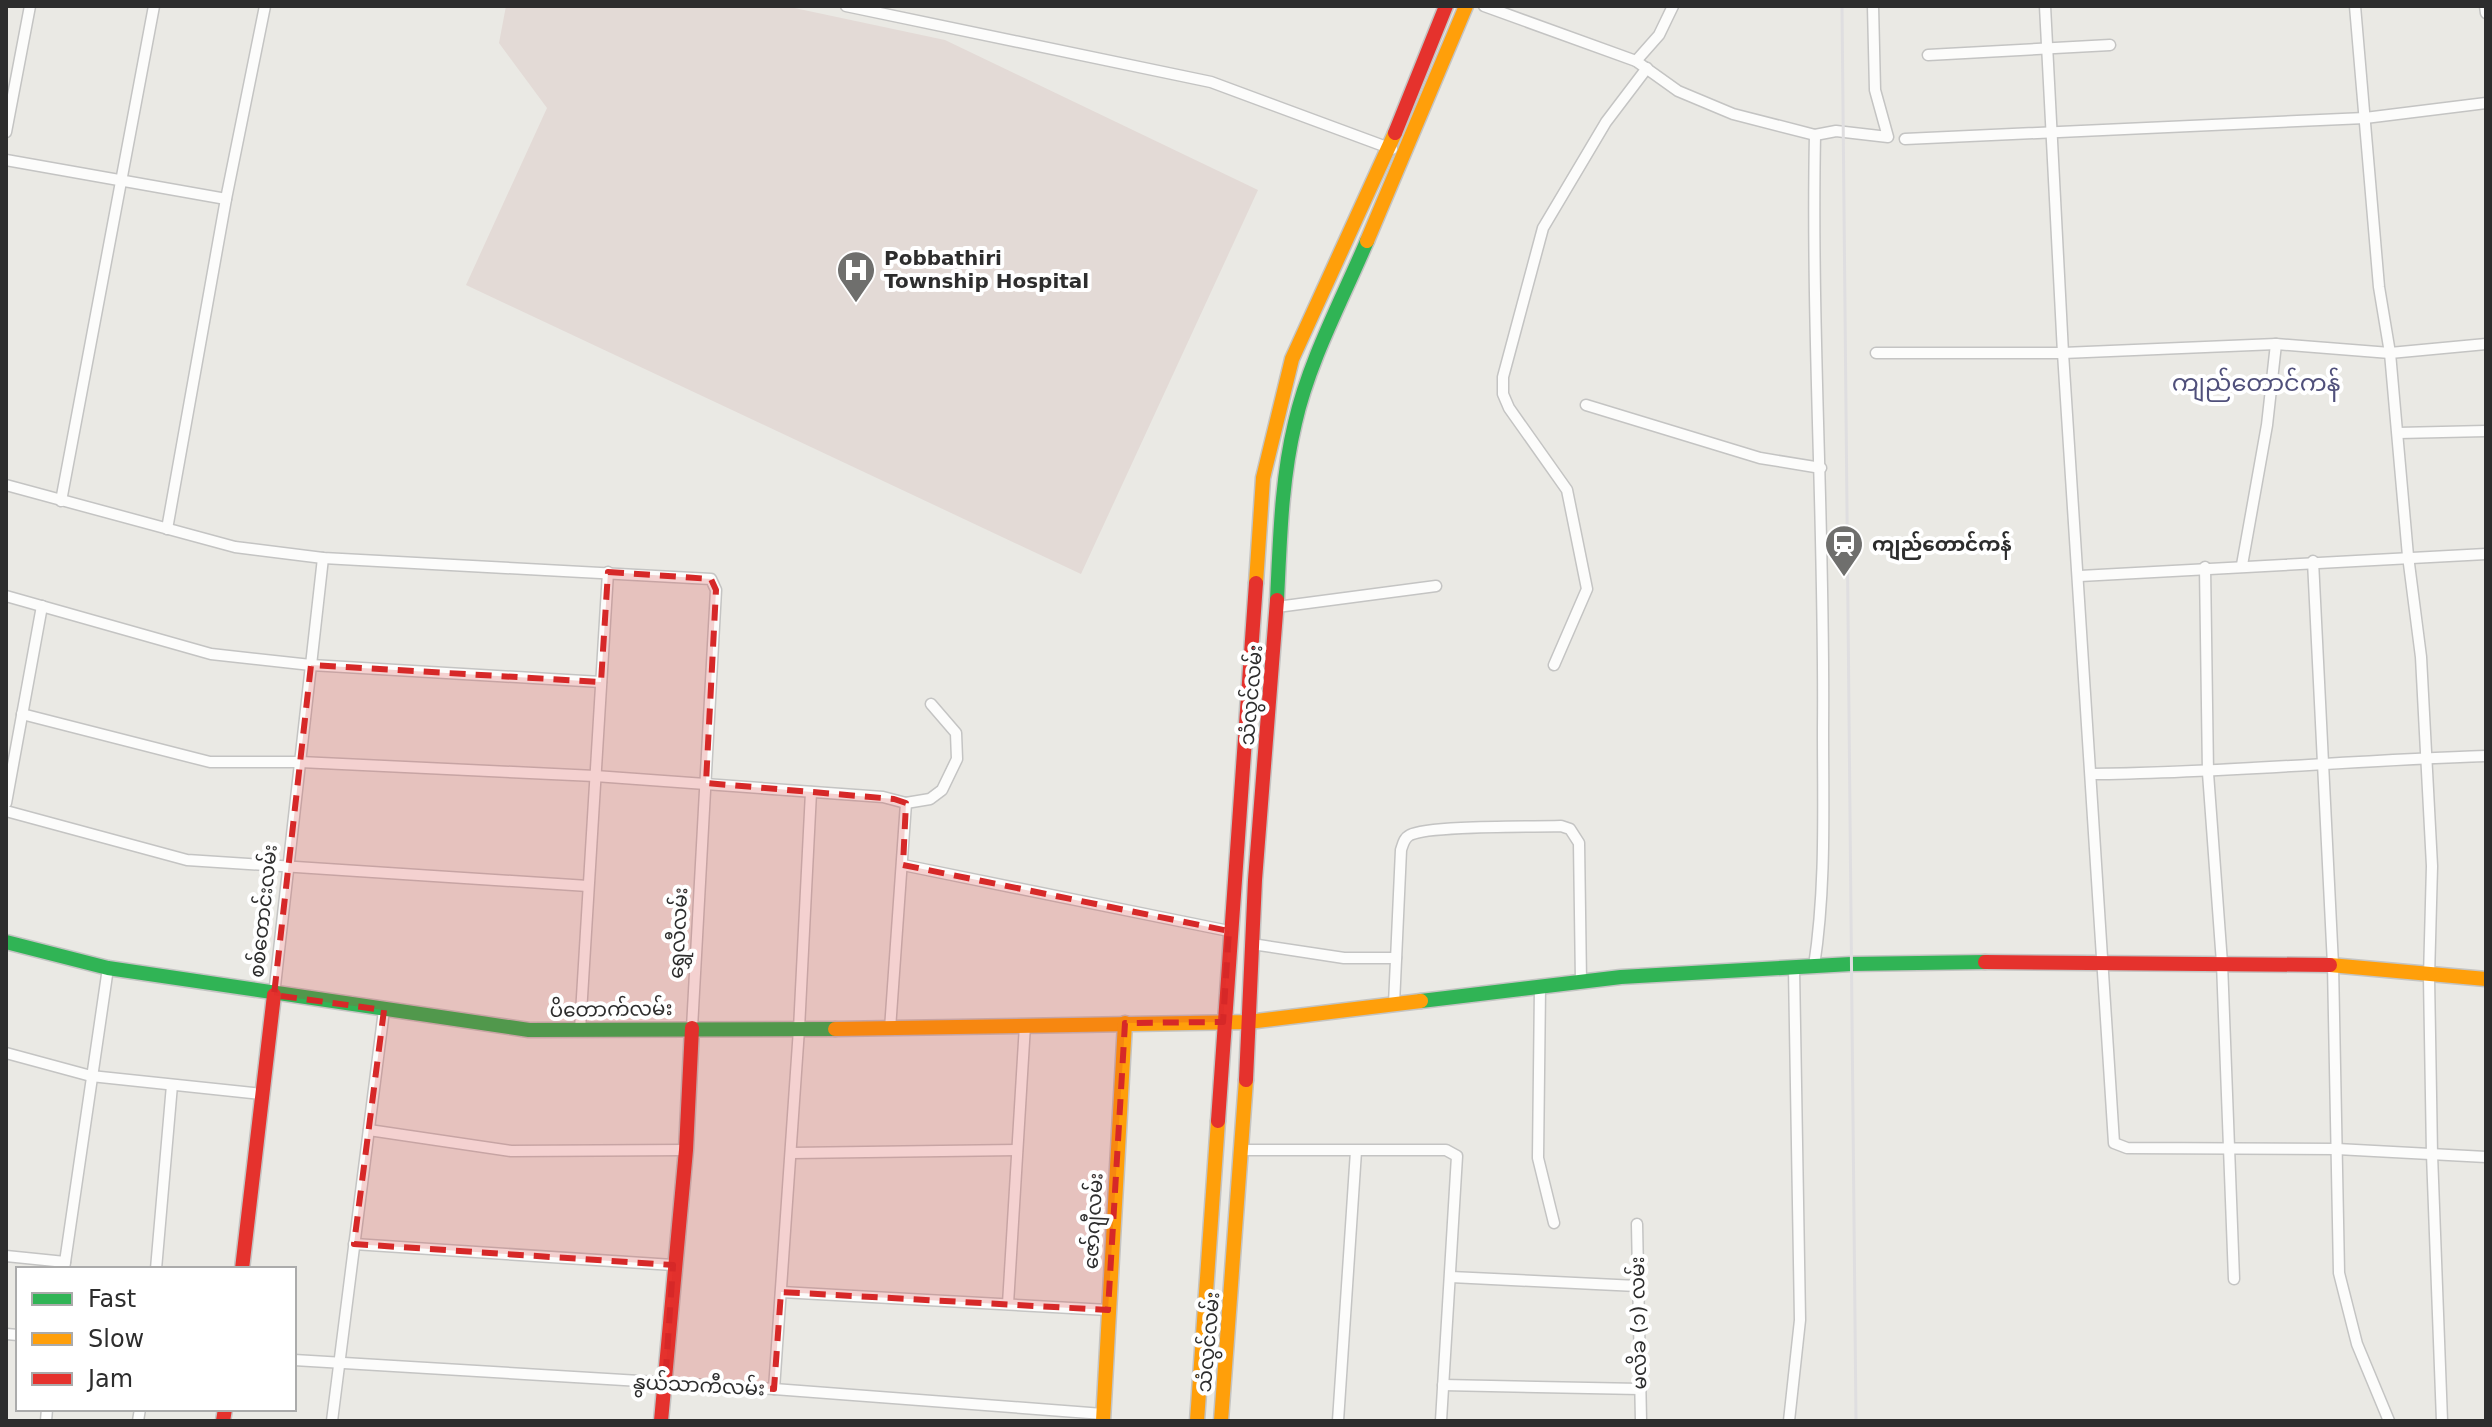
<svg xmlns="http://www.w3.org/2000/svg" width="2492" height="1427" font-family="'DejaVu Sans','Noto Sans Myanmar',sans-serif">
  <rect width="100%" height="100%" fill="#eae9e4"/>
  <polygon fill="#e3dad6" points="506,6 785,6 945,40 1258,190 1081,574 466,285 547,108 499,43"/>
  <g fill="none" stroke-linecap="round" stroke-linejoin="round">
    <defs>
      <g id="street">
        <polyline points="846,6 1211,82 1392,149"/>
        <polyline points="1484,6 1636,61 1678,91 1733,114 1815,135 1836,131 1888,137 1875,90 1873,6"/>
        <polyline points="2045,6 2063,353 2114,1143 2127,1148 2337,1149 2486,1157"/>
        <polyline points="2355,6 2379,287 2390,353 2408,556 2421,657 2432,866 2429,977 2432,1154 2442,1421"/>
        <polyline points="2485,6 2486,13"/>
        <polyline points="1928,55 2110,45"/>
        <polyline points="1636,61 1659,35 1673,6"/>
        <polyline points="6,132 30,6"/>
        <polyline points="1905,139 2365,118 2486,103"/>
        <polyline points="6,160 226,199"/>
        <polyline points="1876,353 2063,353 2276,344 2390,353 2486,344"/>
        <polyline points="1586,405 1760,458 1821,468"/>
        <polyline points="2398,433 2486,431"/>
        <polyline points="6,485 235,547 323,558 711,579 716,590 692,1028"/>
        <polyline points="61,501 154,6"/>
        <polyline points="167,529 226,199 265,6"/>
        <polyline points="2313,561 2333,965 2339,1273 2357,1344 2389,1421"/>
        <polyline points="2242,565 2267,425 2276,344"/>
        <polyline points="2205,567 2208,773 2222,963 2234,1279"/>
        <polyline points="2080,576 2486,554"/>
        <polyline points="6,596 211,654 311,665 601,682"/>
        <polyline points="1277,607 1436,586"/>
        <polyline points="1554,665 1587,589 1567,490 1509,408 1503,394 1503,377 1543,228 1606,122 1647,68"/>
        <polyline points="22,714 210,762 300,762 595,776 883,797 906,803 890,1029"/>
        <path d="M2091,774C2223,773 2354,760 2486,756"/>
        <polyline points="6,803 42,606"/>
        <polyline points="906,803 930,799 942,790 957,759 956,733 931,704"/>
        <polyline points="6,811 187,860 588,886"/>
        <polyline points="903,865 1229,931"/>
        <polyline points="1252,944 1344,958 1396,958"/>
        <path d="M1814,966C1826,888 1823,809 1823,730C1825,531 1811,333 1815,135"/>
        <polyline points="1540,987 1538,1158 1554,1223"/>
        <polyline points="274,995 323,558"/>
        <path d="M1394,1004L1401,850C1403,844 1404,838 1410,835C1428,825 1534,827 1561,826L1570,829L1579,843L1581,982"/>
        <polyline points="580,1030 608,572"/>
        <polyline points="6,1053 91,1076 262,1094"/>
        <polyline points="369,1130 511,1151 686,1150"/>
        <polyline points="1243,1150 1446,1150 1457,1156 1441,1421"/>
        <polyline points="791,1153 1017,1150"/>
        <polyline points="1637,1224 1641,1421"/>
        <polyline points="354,1244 673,1265"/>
        <polyline points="6,1256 65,1262"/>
        <polyline points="64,1269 108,968"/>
        <polyline points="156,1269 172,1085"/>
        <polyline points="1451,1277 1637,1286"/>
        <polyline points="781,1292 1108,1310"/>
        <polyline points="1008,1304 1025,1025"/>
        <polyline points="6,1334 18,1335"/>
        <polyline points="294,1360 774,1389 1103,1414"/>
        <polyline points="1443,1385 1640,1389"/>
        <polyline points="774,1389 799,1029 811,792"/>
        <polyline points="46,1421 47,1409"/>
        <polyline points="138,1421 140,1409"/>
        <polyline points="332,1421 384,1010"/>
        <polyline points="1338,1421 1356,1151"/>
        <polyline points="1789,1421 1800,1320 1794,968"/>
      </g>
      <g id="fast">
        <path d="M1277,600C1280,541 1281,481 1295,423C1309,361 1342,300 1367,241"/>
        <polyline points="6,942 108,968 529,1030 835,1029"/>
        <polyline points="1421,1001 1621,977 1851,964 1985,962"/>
      </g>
      <g id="slow">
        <polyline points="1367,241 1466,6"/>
        <polyline points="1256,583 1263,478 1292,359 1395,133"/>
        <polyline points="2330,965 2486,979"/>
        <polyline points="835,1029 1248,1022 1421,1001"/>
        <polyline points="1103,1421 1125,1023"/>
        <polyline points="1197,1421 1218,1121"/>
        <polyline points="1221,1421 1246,1080"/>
      </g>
      <g id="jam">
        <polyline points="1395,133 1446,6"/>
        <polyline points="1985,962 2330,965"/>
        <polyline points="1246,1080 1255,880 1277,600"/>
        <polyline points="1218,1121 1256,583"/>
        <polyline points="242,1269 274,995"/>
        <polyline points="223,1421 225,1409"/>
        <polyline points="661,1421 686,1150 692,1028"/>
      </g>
    </defs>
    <use href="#street" stroke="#c4c4c3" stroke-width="13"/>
    <use href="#fast" stroke="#c4c4c3" stroke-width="17"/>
    <use href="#slow" stroke="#c4c4c3" stroke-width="17"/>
    <use href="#jam" stroke="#c4c4c3" stroke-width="17"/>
    <use href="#street" stroke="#fcfcfb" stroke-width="10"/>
    <use href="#fast" stroke="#30b455" stroke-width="14"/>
    <use href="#slow" stroke="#ff9f0a" stroke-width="14"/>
    <use href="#jam" stroke="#e5322d" stroke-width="14"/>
    <polyline stroke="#dfdee0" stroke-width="3" points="1842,6 1856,1421"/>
  </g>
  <path fill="#d62828" fill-opacity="0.2" stroke="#d62828" stroke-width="6" stroke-dasharray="16 10" stroke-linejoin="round" d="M608,572L711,579L716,590L706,783L894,799L906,803L903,865L1229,931L1223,1022L1125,1023L1108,1310L781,1292L774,1389L665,1384L673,1265L354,1244L384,1010L274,995L311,665L601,682Z"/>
  <defs>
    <symbol id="hospital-pin" viewBox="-11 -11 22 30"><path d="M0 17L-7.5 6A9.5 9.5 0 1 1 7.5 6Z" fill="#6f6f6d" stroke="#fff"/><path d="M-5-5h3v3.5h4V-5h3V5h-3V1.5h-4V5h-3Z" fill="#fff"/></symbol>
    <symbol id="station-pin" viewBox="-11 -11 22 30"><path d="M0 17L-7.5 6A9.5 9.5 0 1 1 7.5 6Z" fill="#6f6f6d" stroke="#fff"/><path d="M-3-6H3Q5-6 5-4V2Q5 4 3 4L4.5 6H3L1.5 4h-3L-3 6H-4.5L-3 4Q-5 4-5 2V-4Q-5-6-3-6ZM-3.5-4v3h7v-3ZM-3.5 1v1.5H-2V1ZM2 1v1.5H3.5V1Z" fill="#fff"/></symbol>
  </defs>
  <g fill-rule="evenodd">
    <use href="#hospital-pin" x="834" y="248" width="44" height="60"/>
    <use href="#station-pin" x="1822" y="522" width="44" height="60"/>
  </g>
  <g text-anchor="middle" stroke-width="8" stroke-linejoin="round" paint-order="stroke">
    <g font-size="20" font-weight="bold" fill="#2d2d2d" stroke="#fff" text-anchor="start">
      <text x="884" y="265">Pobbathiri<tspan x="884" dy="23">Township Hospital</tspan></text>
      <text x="1872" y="551">ကျည်တောင်ကန်</text>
    </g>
    <g font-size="20" fill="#2d2d2d" stroke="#fff">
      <text transform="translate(1251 695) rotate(-85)" y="7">သံလွင်လမ်း</text>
      <text transform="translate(263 911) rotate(-84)" y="7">စစ်တောင်းလမ်း</text>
      <text transform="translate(678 933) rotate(-87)" y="7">ရွှေလီလမ်း</text>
      <text transform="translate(611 1009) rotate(-1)" y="7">ပိတောက်လမ်း</text>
      <text transform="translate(1093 1221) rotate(-87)" y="7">ဇော်ဂျီလမ်း</text>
      <text transform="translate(1638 1323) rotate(-91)" y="7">မလိခ (၁) လမ်း</text>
      <text transform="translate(1208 1342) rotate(-85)" y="7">သံလွင်လမ်း</text>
      <text transform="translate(699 1385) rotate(3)" y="7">နွယ်သာကီလမ်း</text>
    </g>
    <g font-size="24" fill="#50507b" stroke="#fff">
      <text x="2256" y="391">ကျည်တောင်ကန်</text>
    </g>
  </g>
  <rect width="2492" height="1427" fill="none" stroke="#2d2d2d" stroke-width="16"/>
  <rect x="16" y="1267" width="280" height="144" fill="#ffffff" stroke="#ababab" stroke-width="2"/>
  <rect x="32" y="1293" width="40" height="12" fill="#30b455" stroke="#ababab" stroke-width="2"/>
  <text x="88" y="1307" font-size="24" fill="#2d2d2d">Fast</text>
  <rect x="32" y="1333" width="40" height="12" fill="#ff9f0a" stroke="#ababab" stroke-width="2"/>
  <text x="88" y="1347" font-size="24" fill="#2d2d2d">Slow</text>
  <rect x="32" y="1373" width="40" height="12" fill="#e5322d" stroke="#ababab" stroke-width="2"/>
  <text x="88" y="1387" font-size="24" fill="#2d2d2d">Jam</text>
</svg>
